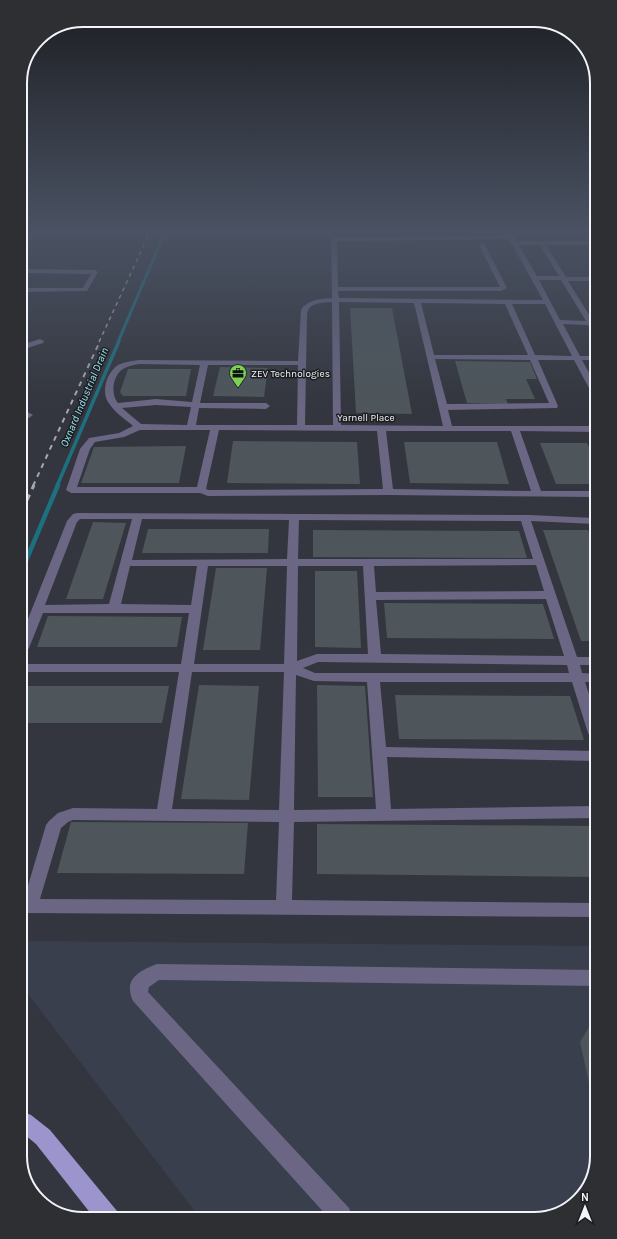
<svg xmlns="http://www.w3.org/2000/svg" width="617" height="1239" font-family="Karla,sans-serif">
  <rect width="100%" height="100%" fill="#33363e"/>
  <polygon fill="#393f4c" points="24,941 596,946 597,1156 586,1191 558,1214 200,1218 24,989"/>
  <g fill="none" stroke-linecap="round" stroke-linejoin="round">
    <polyline stroke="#1e7080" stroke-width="3" points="118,342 165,232"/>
    <polyline stroke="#1e7080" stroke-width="3.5" points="57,486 119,341"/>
    <polyline stroke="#1e7080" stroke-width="4.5" points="22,570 58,485"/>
  </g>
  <g fill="#4e565b">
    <polygon points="350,308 392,308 412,414 356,413"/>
    <polygon points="455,361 530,362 537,379 526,379 535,399 506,399 508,404 467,403"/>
    <polygon points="220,367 268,368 264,397 213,396"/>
    <polygon points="128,369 191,369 186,396 123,396 120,392"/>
    <polygon points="233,441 357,442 360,484 227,483"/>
    <polygon points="404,442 497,442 509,484 410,483"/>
    <polygon points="540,443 587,443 594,458 594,484 556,484"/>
    <polygon points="186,446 179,483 81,483 94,447"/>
    <polygon points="93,522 126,523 103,599 66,599"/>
    <polygon points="148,529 269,529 268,553 142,553"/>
    <polygon points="313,530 519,531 527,558 313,557"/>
    <polygon points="543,530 588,530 594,545 595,641 581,641"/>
    <polygon points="216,568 267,568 260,650 203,650"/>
    <polygon points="315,571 357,571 361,648 315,647"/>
    <polygon points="384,603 543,604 554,639 387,638"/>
    <polygon points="48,616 182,617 177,647 37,647"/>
    <polygon points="199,685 259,686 249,800 181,799"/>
    <polygon points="317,685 365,686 373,797 318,797"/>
    <polygon points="23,686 169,686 162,723 23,723"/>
    <polygon points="395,695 570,696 584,740 399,739"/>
    <polygon points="71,822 248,823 244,874 57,873"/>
    <polygon points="317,824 596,826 596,877 317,874"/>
    <polygon points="592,1022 596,1022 596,1115 580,1042"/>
  </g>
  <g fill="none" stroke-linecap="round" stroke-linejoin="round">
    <g fill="#6a6683" fill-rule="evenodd">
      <polygon points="30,232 36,232 23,249 21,250 21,244"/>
      <path d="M505,232H511L516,241H593V245H546L566,277H593V281H568L593,321V329H590L588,325L563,324L580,356H594V360H582L594,382V392L590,390L574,360H538L558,406L557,408L448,410L452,426H594V432L520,431L541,491H594V497L388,495L208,496L200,493H71L66,490L80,449L89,438L119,433L133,426C125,419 114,412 108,402C101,391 107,372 118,365C124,362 132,361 139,360L298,361L301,310C308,299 320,299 332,298L331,241L333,238L507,235ZM509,239L543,300L339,298L338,291H501L507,288L485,245L482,243L479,245L500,287H338L337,241ZM519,245H540L559,276H537ZM539,280H561L586,321L560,320ZM332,302L333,425H305L307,314C309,302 322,303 332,302ZM339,302L414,303L443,426L341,425ZM421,303L505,304L528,355H434ZM512,304H545L572,356L535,355ZM435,359L530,360L549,403L447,404ZM139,364L200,365L192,402L156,399L118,403C110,394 113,375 123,369C128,366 134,365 139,364ZM208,365H298L297,425H196L199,408L266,409L270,406L266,403H200ZM156,405L191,407L187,425L141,424L122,408ZM140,430H210L197,487H77L90,449L95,442L124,437ZM219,430L377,431L383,489L209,490L206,489ZM386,431H511L531,491L393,489Z"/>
      <polygon points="21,269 95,270 98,272 87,291 21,292 21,288 83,288 91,274 21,273"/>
      <polygon points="40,339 44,341 43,343 21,350 21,345"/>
      <polygon points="22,409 33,415 29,418 22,415"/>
      <path d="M77,513L530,515L594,518V524L531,521L577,657H595V665H580L582,673L595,674V682H585L595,712V738L590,737L588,733L572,682H380L386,747L595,751V761L387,757L391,809L595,806L596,818L294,822L292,900L596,903V917L24,913V899L46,825L49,821L58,813L73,808L157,809L179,672H23V664H181L189,613H43L29,648L27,651L23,652L22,634L67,521L73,514ZM80,519H132L109,604L45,605L77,522ZM142,519L289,520L287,559L132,560ZM299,520L521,521L533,559H298ZM536,565L544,591L376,592L374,566ZM130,566H197L191,605L121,604ZM208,566H287L284,664H194ZM298,566H363L368,654H317L297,661ZM546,599L564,656L381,654L376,600ZM318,662L567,665L569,673H315L303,668ZM192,672H284L279,810L172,809ZM296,675L314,681L367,682L376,809L294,810ZM73,820L279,822L276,900L40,899L61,828L68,822Z"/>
      <path d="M157,964L596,970V986L159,980L149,987L148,992L349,1208L352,1216H327L133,1001C123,979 139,971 157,964Z"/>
    </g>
    <polygon fill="#9c94cd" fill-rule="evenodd" points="24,1112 31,1115 50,1130 117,1211 120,1218 95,1219 36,1144 25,1135"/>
    <polyline stroke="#a6a8af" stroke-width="1.5" stroke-dasharray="4 4" stroke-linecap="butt" points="99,342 150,232"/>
    <polyline stroke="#a6a8af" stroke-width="2" stroke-dasharray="5 5" stroke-linecap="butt" points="33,486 100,341"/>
    <polyline stroke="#a6a8af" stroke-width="3" stroke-dasharray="6 6" stroke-linecap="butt" points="22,511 34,485"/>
  </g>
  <linearGradient id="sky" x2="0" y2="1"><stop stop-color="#1c1e22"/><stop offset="0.57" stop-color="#4a5263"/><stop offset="1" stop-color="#4a5263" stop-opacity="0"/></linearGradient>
  <rect width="617" height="405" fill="url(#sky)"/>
  <defs>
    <symbol id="office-pin" viewBox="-11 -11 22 30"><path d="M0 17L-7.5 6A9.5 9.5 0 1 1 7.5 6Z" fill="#7cd155" stroke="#1c1e21"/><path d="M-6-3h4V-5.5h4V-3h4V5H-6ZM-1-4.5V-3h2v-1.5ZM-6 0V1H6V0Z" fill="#111"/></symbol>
  </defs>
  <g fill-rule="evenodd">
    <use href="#office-pin" x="228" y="363" width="20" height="27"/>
  </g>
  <g text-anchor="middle" stroke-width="3" stroke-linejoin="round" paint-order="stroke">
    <g font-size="10" fill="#f2f4f9" stroke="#1c1e21" text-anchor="start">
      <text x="251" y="377">ZEV Technologies</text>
    </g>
    <g font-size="10" fill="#f2f4f9" stroke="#1c1e21">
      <text x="366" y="421">Yarnell Place</text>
    </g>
    <g font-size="11" font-style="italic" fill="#9be5f7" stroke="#1c1e21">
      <text transform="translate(84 397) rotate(-67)" y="4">Oxnard Industrial Drain</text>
    </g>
  </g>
  <path d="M0 0H617V1239H0ZM83 27H534A56 56 0 0 1 590 83V1156A56 56 0 0 1 534 1212H83A56 56 0 0 1 27 1156V83A56 56 0 0 1 83 27Z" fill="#2d2f32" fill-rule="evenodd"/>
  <path fill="none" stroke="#f2f4f9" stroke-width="2" d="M83 27H534A56 56 0 0 1 590 83V1156A56 56 0 0 1 534 1212H83A56 56 0 0 1 27 1156V83A56 56 0 0 1 83 27Z"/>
  <g transform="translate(585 1207)" stroke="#1c1e21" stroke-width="3" paint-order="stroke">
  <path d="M0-3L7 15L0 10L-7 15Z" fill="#f2f4f9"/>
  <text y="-6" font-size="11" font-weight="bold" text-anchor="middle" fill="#f2f4f9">N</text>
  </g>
</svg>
